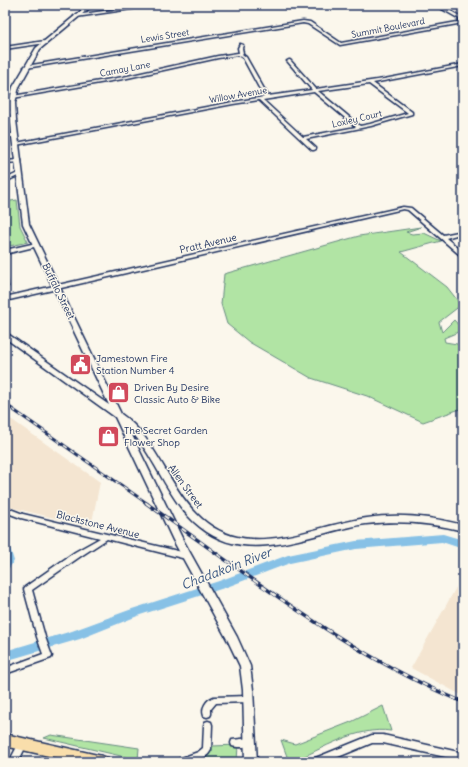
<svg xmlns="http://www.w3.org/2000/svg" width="468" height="767" font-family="Delius,sans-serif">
  <rect width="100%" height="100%" fill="#fbf7ec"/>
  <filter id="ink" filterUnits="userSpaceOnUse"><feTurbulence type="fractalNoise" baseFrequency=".025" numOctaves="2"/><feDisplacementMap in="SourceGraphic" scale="8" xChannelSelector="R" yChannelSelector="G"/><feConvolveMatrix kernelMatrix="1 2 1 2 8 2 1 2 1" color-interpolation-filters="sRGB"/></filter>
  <g filter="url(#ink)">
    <g fill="#f4e5d1">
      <polygon points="5,415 100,482 91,527 5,506"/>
      <polygon points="463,575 463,696 411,668"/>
    </g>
    <g fill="#b1e4a4" stroke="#668a81">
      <polygon points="17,200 20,226 28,242 5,247 5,202"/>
      <polygon points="421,227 406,232 412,234 424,233 441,241 401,252 447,287 461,305 439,322 442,332 454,320 463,330 444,338 445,342 463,345 463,407 460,409 423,422 367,396 311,378 249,342 227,324 221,304 224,274 359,236"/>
      <path d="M383,706L391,731C357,726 322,749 292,762H289L281,740L295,744L351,722Z"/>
      <polygon points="51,735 139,748 138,760 44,738"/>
      <path d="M238,745L237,762H191C200,759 210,757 212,746Z"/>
    </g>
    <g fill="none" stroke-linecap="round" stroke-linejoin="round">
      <g fill="#87c1e6" fill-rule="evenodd">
        <polygon points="443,534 463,540 463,549 442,542 356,549 290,563 227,587 140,615 80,639 5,661 5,651 72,631 132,609 219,581 288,555 356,541"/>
        <polygon points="5,544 9,545 14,561 9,568 5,569"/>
      </g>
      <defs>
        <g id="minor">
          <polygon points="145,5 154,5 152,6 76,17 74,16 76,15"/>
          <polygon points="303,21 310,22 341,43 463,21 463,23 340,45 308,24 303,23 26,68 24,67 26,66"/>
          <polygon points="45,41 46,41 46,43 5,49 5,47"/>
          <path d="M240,44L243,45L242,48L243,53L242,54L246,57L268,96L312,90L288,62L287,61L289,60H290L316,89L384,79L463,64V66L373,83L412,112V114L371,126L306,139L316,148V149L314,150H312L259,100L233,104L16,145L14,144L16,143L233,102L264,97L243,58L238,55L218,58L123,79L13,98L11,97L13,96L123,77L218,56L238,53H239L238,48ZM369,84L408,113L370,124L360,126L318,91ZM314,92L356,127L303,137L263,100Z"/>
          <polygon points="12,111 13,111 13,113 5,114 5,112"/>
          <polygon points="19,160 21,160 21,162 5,163 5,161"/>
          <polygon points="18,173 20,173 22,174 5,182 5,179"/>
          <polygon points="403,207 411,208 443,235 463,231 463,233 446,238 463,252 463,257 461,256 408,210 403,209 5,301 5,297"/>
          <polygon points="36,243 38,244 38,246 5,254 5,250"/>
          <polygon points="5,507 23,514 186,553 189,554 190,556 189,558 186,559 107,539 81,556 32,590 45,637 52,656 51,658 5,674 5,668 43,654 37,637 24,589 25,587 75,552 100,538 21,518 5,512"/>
          <path d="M249,696L252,697L253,699L252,701L249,702L216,703L211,709V714L210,716L207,717L204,716C201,708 206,700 214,697Z"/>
          <path d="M208,721L211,722L212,725L211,750C205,762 190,762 178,762L179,759L198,752L203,748L204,725L205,722Z"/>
          <polygon points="372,735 383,735 463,753 463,761 383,743 372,743 326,762 312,762 313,759"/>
          <path d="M250,738L253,739L254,742L253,745C247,747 238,748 232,746L231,743L232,740Z"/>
          <polygon points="23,740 26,741 27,744 18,762 9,762 20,741"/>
        </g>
        <g id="tertiary">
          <path d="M88,5H93L40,49L19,87L15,103L16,120L29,224L121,414C160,441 169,494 207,523C254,559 315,525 367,518C399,513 432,517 463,525V531C432,523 399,520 366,524C312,532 249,567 200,527C168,502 157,458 129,429L183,540L237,637L250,666L253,690L257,762H245L243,690L240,666L228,641L173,540L115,417L5,338V332L109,405L23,224L12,137L5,138V134H12L9,103L13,87L36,48Z"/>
          <polygon points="435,5 440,5 463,18 463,21"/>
        </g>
        <polygon id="primary" points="5,734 102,756 107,758 109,762 75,762 5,746"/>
      </defs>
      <use href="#minor" stroke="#1b2f5e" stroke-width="3"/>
      <use href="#tertiary" stroke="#1b2f5e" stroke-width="3"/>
      <use href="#primary" stroke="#1b2f5e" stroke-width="3"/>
      <use href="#minor" fill="#fbf7ec" fill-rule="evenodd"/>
      <use href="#tertiary" fill="#fbf7ec" fill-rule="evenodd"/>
      <use href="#primary" fill="#f9deab" fill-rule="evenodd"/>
      <defs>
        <polyline id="rail-far1" points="5,404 148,504"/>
        <path id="rail" d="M146,503C248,575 347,654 463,702"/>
      </defs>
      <use href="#rail-far1" stroke="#1b2f5e" stroke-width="3"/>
      <use href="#rail" stroke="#1b2f5e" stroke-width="3.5"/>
      <use href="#rail-far1" stroke="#fbf7ec" stroke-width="1.5" stroke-dasharray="4.5" stroke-linecap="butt"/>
      <use href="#rail" stroke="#fbf7ec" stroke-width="2" stroke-dasharray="5.5" stroke-linecap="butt"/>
    </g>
    <polygon fill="#9e8367" stroke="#1b2f5e" points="7,276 9,287 5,288 5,277"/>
  </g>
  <defs>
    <symbol id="civic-square" viewBox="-11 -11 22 22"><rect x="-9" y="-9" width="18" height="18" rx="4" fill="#d1495b" stroke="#fbf7ec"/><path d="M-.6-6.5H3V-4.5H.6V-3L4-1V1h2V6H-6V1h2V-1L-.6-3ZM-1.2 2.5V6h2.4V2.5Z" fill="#fff"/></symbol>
    <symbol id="shop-square" viewBox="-11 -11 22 22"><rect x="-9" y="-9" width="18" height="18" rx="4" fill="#d1495b" stroke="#fbf7ec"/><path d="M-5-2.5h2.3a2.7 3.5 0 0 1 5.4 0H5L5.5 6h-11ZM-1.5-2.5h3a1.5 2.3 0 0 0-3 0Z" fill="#fff"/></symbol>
  </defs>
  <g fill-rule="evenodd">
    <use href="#civic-square" x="68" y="352" width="25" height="25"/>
    <use href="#shop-square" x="106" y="380" width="25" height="25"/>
    <use href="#shop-square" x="96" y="424" width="25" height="25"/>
  </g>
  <g text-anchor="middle" stroke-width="3" stroke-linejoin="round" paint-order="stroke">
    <g font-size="9" fill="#1b2f5e" stroke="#fbf7ec">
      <text transform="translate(388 28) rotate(-11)" y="3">Summit Boulevard</text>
      <text transform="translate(165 36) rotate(-9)" y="3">Lewis Street</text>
      <text transform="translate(125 69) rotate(-11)" y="3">Camay Lane</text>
      <text transform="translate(238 95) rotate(-10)" y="3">Willow Avenue</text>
      <text transform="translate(357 119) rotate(-13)" y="3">Loxley Court</text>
    </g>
    <g font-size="10" fill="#1b2f5e" stroke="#fbf7ec">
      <text transform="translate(208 243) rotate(-13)" y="4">Pratt Avenue</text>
      <text transform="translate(59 291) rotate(64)" y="4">Buffalo Street</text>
      <text transform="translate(186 486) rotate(54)" y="4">Allen Street</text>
      <text transform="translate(98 524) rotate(14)" y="4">Blackstone Avenue</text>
    </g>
    <g font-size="10" fill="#1b2f5e" stroke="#fbf7ec" text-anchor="start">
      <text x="96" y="362">Jamestown Fire<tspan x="96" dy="12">Station Number 4</tspan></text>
      <text x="134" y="391">Driven By Desire<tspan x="134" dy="12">Classic Auto &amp; Bike</tspan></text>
      <text x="124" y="434">The Secret Garden<tspan x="124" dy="12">Flower Shop</tspan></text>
    </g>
    <g font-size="13" font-style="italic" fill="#365480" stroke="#fbf7ec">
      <text transform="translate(226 568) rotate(-21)" y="5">Chadakoin River</text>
    </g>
  </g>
  <rect width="468" height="767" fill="none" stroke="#fbf7ec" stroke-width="20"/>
  <rect x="10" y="10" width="448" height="747" fill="none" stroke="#1b2f5e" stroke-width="1.5" filter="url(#ink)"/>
</svg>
